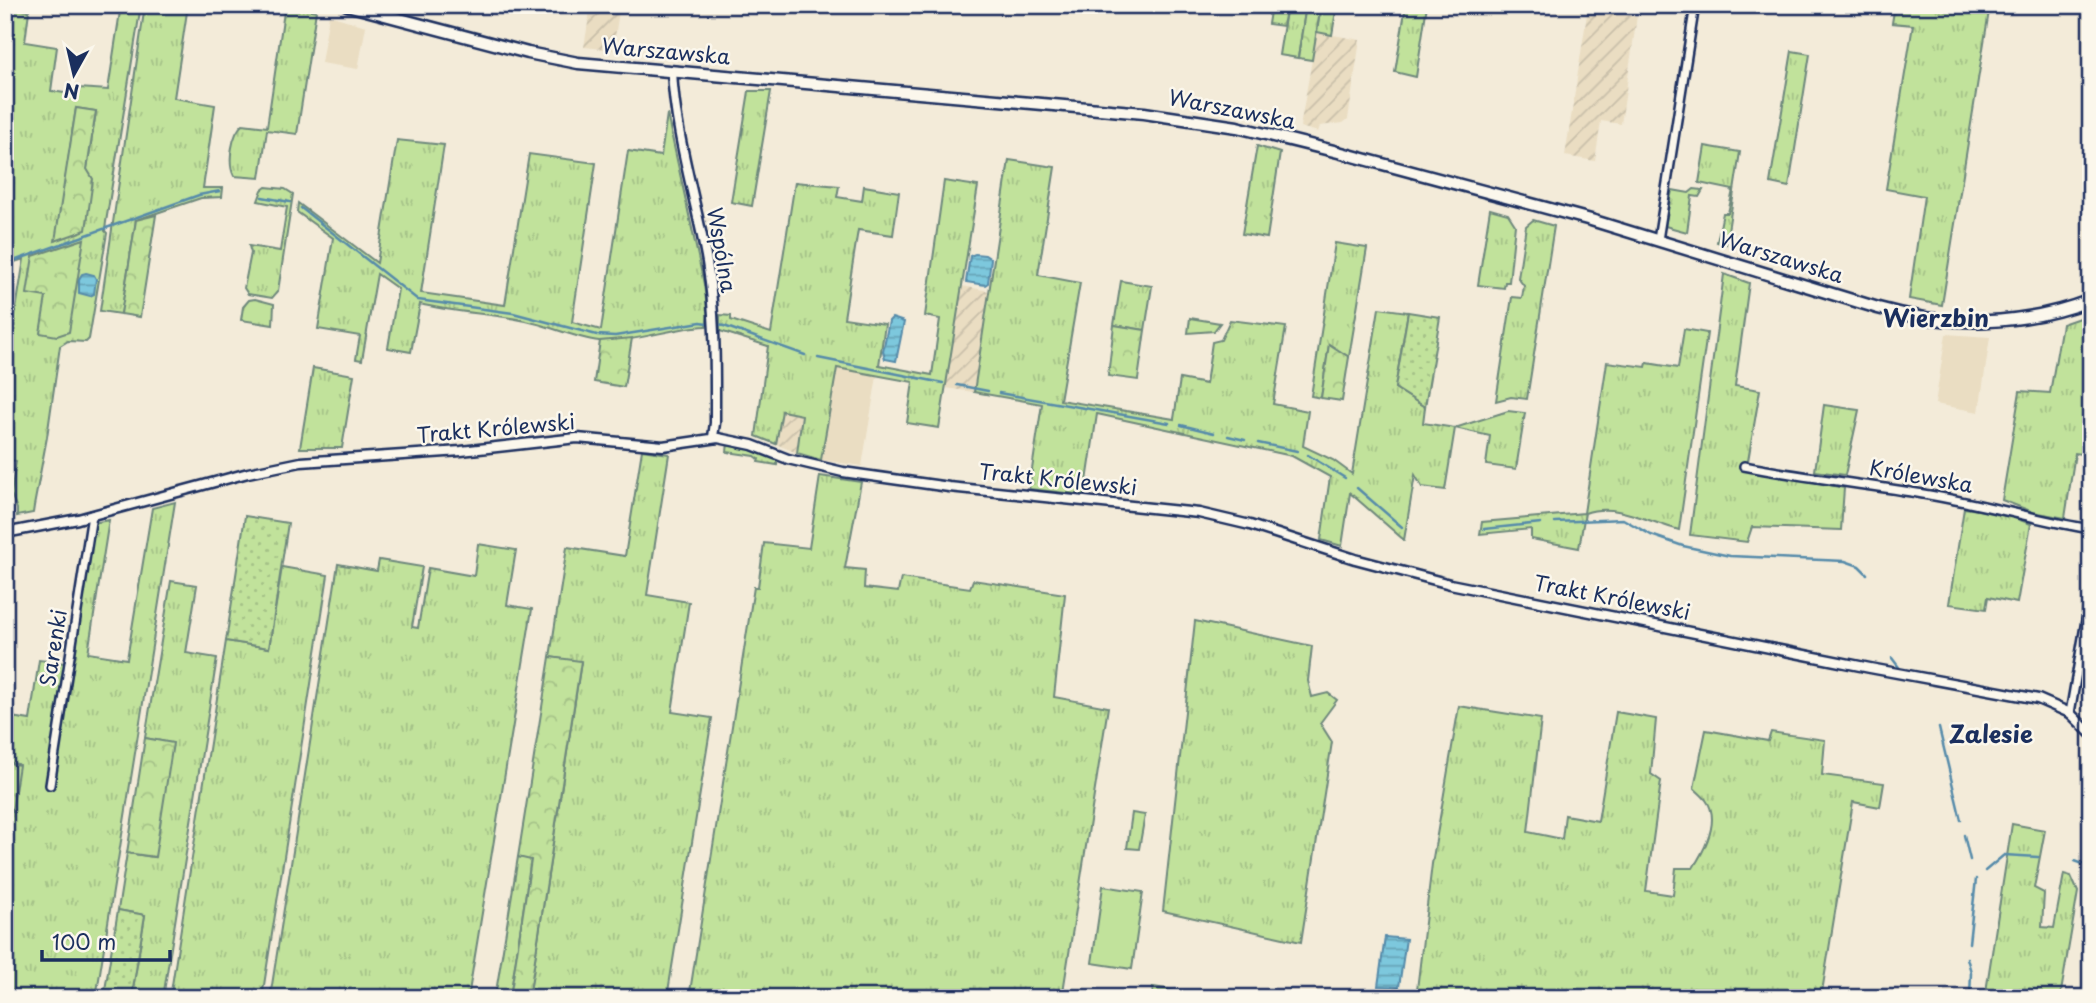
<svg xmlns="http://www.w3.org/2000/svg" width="2096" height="1003" font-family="'Playpen Sans',sans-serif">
  <defs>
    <pattern id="industrial-furrows" width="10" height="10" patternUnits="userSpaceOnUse" patternTransform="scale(1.75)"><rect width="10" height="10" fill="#eaddc2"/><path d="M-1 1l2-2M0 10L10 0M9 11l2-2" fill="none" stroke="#c8bea9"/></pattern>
    <pattern id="grass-tufts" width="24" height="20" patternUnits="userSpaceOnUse" patternTransform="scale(1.75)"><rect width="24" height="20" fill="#c1e29b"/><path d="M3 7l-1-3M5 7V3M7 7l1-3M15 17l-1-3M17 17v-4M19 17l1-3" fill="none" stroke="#a5c288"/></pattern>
    <pattern id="forest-crowns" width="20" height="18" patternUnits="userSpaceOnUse" patternTransform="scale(1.75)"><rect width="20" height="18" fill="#c1e29b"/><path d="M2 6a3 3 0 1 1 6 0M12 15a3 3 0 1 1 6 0" fill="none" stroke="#a5c288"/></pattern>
    <pattern id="garden-dots" width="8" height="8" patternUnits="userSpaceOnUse" patternTransform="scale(1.75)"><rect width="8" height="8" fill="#c1e29b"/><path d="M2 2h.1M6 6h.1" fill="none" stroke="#a5c288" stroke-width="1.8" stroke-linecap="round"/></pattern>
    <pattern id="water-rules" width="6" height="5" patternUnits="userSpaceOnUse" patternTransform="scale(1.75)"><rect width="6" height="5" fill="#7dc8dd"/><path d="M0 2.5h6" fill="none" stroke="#66a3b6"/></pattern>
  </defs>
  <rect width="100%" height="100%" fill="#f3ebd9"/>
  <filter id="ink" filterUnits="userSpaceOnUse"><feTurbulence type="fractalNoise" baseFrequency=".0143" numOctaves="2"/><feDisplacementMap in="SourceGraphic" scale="14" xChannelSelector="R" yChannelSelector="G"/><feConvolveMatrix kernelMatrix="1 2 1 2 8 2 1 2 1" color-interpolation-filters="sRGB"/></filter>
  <g filter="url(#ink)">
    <g fill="#eaddc2">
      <polygon points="329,15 366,26 358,69 321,63"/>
      <polygon points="1946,334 1990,337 1979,412 1935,404"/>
      <polygon points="836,368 877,376 862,466 821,460"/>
    </g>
    <g fill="url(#industrial-furrows)">
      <polygon points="591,5 620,5 613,50 584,47"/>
      <polygon points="1588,8 1637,16 1621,124 1601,121 1595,161 1565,156"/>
      <polygon points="1317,32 1360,40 1348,119 1343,123 1320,126 1318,132 1300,127"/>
      <polygon points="962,286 989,291 974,392 945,388"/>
      <polygon points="782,411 803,415 797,453 776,444"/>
    </g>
    <g fill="url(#grass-tufts)" stroke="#6e887c" stroke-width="2" fill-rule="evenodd">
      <path d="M121,5H141L106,222L105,231L107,233L89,339L86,342L68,341L60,346L47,437L34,506L33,513L17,516V509L11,494L16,461L5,459V336L12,335L24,259L5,265L9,244H5V7L29,11L25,42L57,47L51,91L78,95L79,88L108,90ZM76,108L96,111L87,169L56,241Z"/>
      <polygon points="145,5 188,5 174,98 215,105 203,188 223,188 222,197 201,198 136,220 121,314 100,311"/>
      <path d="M285,5L316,11L297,134L267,130L260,178L234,176C227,163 232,133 243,124L267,127Z"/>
      <polygon points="1287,5 1306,5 1298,58 1279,55"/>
      <polygon points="1321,5 1337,5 1332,35 1317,32"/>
      <polygon points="1406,5 1427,5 1416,77 1395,72"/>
      <polygon points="1895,5 1990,5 1942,305 1909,299 1924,196 1886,189 1913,25 1892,23"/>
      <polygon points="1792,51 1810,54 1789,187 1770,183"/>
      <polygon points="749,91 771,91 752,206 731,202"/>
      <path d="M667,114L704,284L708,315L706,326C673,327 630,344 599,341C575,338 550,326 526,321C491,313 455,313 420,304L411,352L388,348L398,289L377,274L362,360L356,359L360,336L318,329L333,238L297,212L298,203L377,263L397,140L444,145L421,293L505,305L529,154L596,163L572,322L601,330L628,151L661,156Z"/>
      <polygon points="1257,146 1280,153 1267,238 1242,234"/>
      <polygon points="1705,146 1740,152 1726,244 1717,242 1723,213 1728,213 1733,190 1699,183"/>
      <polygon points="1009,160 1055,167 1038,275 1080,283 1060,400 1174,419 1180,379 1206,384 1212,342 1221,340 1230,320 1286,327 1273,404 1308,411 1303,446 1333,460 1352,474 1379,308 1408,312 1395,388 1425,407 1423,423 1455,428 1508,411 1525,413 1516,469 1486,465 1490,436 1455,428 1445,490 1422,487 1415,475 1404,540 1350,493 1342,546 1321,540 1330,477 1292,456 1097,414 1085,495 1029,489 1042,404 974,392"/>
      <polygon points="944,181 978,186 939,428 907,423 913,382 837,368 821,460 797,453 802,415 782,411 776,444 756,436 768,346 720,331 720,315 731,316 731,320 771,333 795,182 839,186 837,197 862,201 864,186 899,192 893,235 858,230 844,318 885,324 879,365 932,375 940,319 925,316"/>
      <polygon points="266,187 285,189 293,194 278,291 272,298 248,294 244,288 251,253 249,246 280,251 287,207 258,201 262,190"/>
      <polygon points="1694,189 1703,190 1699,197 1692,196 1687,232 1665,226 1672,190 1689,193"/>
      <polygon points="1490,209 1508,214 1515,225 1509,282 1505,282 1504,288 1478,285"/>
      <polygon points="1533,220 1554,226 1527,399 1511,397 1496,401 1512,297 1522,298 1524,286 1518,278 1526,226"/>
      <polygon points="1335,243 1367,248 1349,357 1329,345 1321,398 1311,396"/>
      <polygon points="1724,274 1749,283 1735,386 1760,390 1748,461 1740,467 1844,488 1841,530 1752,527 1747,542 1690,535"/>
      <polygon points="1121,281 1152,286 1145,330 1114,325"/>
      <polygon points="255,299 274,304 273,325 241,320 243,307 249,300"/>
      <polygon points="2091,314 2091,357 2086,385 2091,386 2091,455 2075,453 2065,518 2033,512 2002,500 2020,391 2050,393 2062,324"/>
      <polygon points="1190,318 1220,323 1214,331 1188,333"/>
      <path d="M1684,329L1707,333L1679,530C1648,522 1616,502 1585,513L1579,548L1531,539V529L1480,534L1482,522L1584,513L1607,362L1646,367L1647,363L1678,368Z"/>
      <polygon points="313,368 354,375 342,448 300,448"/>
      <polygon points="1824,405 1859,410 1845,475 1815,471"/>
      <polygon points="728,443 748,447 777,457 777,465 758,462 759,459 755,456 727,452"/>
      <polygon points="642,450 669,454 647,595 689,602 672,712 712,718 667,998 529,998 581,662 550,657 567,547 625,556"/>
      <polygon points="820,476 861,482 845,568 865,570 864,588 898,592 901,578 970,588 973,580 1065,594 1054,697 1108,707 1062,998 689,998 754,587 758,587 764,543 809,548"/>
      <polygon points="175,502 96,998 5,998 5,810 11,811 18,764 5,762 5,716 30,720 39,660 65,663 87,524 109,520 88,653 127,659 152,508"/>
      <polygon points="1964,508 2001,513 2031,524 2017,603 1988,597 1986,609 1949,604"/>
      <polygon points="478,544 516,550 507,605 532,609 468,998 270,998 338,564 377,571 379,560 422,567 412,627 418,628 428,568 474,576"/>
      <polygon points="282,567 328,575 262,998 170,998 226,641 269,648"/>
      <polygon points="171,581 197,585 186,653 217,658 163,998 104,998 105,990 132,995 145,915 118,910 127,853 154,857 172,743 145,738"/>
      <polygon points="1195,621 1312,646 1308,681 1312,697 1328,693 1337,700 1320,723 1332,742 1301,942 1163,911"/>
      <path d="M1459,706L1541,719L1528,832L1562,839L1565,815L1598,821L1616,712L1656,719L1651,774L1661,781L1646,891L1673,895L1676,868H1693C1704,851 1721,820 1706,800C1703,796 1698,792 1694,788L1706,730L1768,741L1771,732L1825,740L1822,775L1884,783L1880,807L1853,802L1821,998H1416L1432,864Z"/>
      <polygon points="2012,824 2045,830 2034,888 2044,893 2042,927 2054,928 2064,874 2071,876 2078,892 2060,998 1985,998"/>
      <polygon points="518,857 531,859 510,998 495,998"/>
      <polygon points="1153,987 1154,987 1216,998 1152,998"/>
    </g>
    <g fill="url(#forest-crowns)" stroke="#6e887c" stroke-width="2">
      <polygon points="1271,5 1287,5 1283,26 1268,24"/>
      <polygon points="1306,5 1321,5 1312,60 1298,58"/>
      <polygon points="76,108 96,111 87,169 93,179 86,230 55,241"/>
      <polygon points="156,215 140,317 121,314 136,220"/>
      <polygon points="84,239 69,332 57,336 40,333 46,297 27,294 33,256"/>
      <polygon points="1114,325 1145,330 1138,380 1108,376"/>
      <polygon points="632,338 624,387 594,382 600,341"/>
      <polygon points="1329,344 1349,357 1342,401 1321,398"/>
      <polygon points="550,657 581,661 529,998 510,998 531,860 518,857"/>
      <polygon points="145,738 173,743 155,857 127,853"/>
      <polygon points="5,762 19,765 12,811 5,810"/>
    </g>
    <g fill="#c1e29b" stroke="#6e887c" stroke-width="2">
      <polygon points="1132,813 1145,815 1139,849 1127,848"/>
      <polygon points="1103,886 1143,892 1132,969 1092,963"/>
    </g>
    <g fill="url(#garden-dots)" stroke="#6e887c" stroke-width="2">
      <polygon points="1408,312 1440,317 1425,407 1395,388"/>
      <polygon points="245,516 288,523 269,648 226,641"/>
      <polygon points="118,910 145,915 132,995 105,990"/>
    </g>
    <g fill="url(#water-rules)" stroke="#568baa" stroke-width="2">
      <polygon points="975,254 985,255 991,259 988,283 985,285 966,282 970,256"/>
      <polygon points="86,273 94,275 96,279 94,294 90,296 79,293 79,279 82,274"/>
      <polygon points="892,318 904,322 896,361 885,359 883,351 889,321"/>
      <polygon points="1385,937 1406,939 1399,987 1378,986"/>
    </g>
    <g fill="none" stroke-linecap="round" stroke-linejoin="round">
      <g stroke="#568baa" stroke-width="2.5">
        <polyline points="262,197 290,202"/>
        <polyline points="301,208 418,300 513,313 597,335 615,336 701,322 724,326 805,355"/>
        <polyline points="5,264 199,195 220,191"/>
        <polyline points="818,358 943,383"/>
        <polyline points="957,385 988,391"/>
        <polyline points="999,393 1169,423"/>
        <polyline points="1181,425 1214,433"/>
        <polyline points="1228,436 1245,440"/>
        <polyline points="1258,443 1297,451"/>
        <polyline points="1308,455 1345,478"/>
        <polyline points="1357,488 1402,527"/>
        <polyline points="1555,522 1623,519 1651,535 1683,546 1730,556 1845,561 1859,566 1867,574"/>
        <polyline points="1484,529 1541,523"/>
        <polyline points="1892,658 1901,670"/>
        <polyline points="1939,728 1961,820"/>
        <polyline points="1964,835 1970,860"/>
        <polyline points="2075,861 2091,867"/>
        <polyline points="1985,871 2004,855 2038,857"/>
        <polyline points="1969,943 1976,879"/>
        <polyline points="1967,958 1971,972 1970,998"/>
      </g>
      <defs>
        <g id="minor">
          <polyline points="1658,240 1695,5"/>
          <path d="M1744,466C1805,478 1867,484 1929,495C1983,504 2036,520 2091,529"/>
          <polyline points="2070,713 2091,591"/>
          <polyline points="50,785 92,515"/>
        </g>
        <g id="tertiary">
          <path d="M672,71C675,135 696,199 707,262C716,315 715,369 715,423L713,437"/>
          <polyline points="5,533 78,519 248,473 301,462 461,451 577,438 663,446 718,438 752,445 788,459 843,472 949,487 1199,513 1250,525 1355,559 1450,584 1870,668 2038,699 2070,713 2091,734"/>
        </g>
        <path id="secondary" d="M347,5L528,53L578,63L1144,113L1237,127L1338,152L1591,220L1878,308C1948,328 2023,326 2091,300"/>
      </defs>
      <use href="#minor" stroke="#1b2f5e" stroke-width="12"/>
      <use href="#tertiary" stroke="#1b2f5e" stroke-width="13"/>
      <use href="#secondary" stroke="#1b2f5e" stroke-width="15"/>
      <use href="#minor" stroke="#fbf7ec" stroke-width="7"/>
      <use href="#tertiary" stroke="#fbf7ec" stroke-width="8"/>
      <use href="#secondary" stroke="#fbf7ec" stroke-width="10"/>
    </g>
  </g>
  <g text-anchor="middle" stroke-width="5" stroke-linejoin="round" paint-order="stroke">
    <g font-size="21" fill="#1b2f5e" stroke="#fbf7ec">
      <text transform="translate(666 52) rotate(5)" y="7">Warszawska</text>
      <text transform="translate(1232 110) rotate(11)" y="7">Warszawska</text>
      <text transform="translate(721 250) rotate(80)" y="7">Wspólna</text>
      <text transform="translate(1781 258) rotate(17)" y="7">Warszawska</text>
      <text transform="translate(496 429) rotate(-5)" y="7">Trakt Królewski</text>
      <text transform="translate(1921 477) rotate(10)" y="7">Królewska</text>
      <text transform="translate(1058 480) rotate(6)" y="7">Trakt Królewski</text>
      <text transform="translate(1612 598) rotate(11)" y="7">Trakt Królewski</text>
      <text transform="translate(54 648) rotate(-81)" y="7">Sarenki</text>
    </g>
    <g font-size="24" font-weight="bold" fill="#1b2f5e" stroke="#fbf7ec">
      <text x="1936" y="327">Wierzbin</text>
      <text x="1991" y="743">Zalesie</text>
    </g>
  </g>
  <rect width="2096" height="1003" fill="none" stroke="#fbf7ec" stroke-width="28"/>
  <rect x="14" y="14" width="2068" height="975" fill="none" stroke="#1b2f5e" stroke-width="2.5" filter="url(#ink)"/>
  <g transform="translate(74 74) rotate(188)" stroke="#fbf7ec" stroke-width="5" paint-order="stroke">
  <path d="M0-5L12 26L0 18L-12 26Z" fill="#1b2f5e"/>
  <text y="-10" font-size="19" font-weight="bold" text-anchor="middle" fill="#1b2f5e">N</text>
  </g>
  <path d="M42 950v10h128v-10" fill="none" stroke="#1b2f5e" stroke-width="3.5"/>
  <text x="52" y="950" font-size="21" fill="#1b2f5e" stroke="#fbf7ec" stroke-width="5" paint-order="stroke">100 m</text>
</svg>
